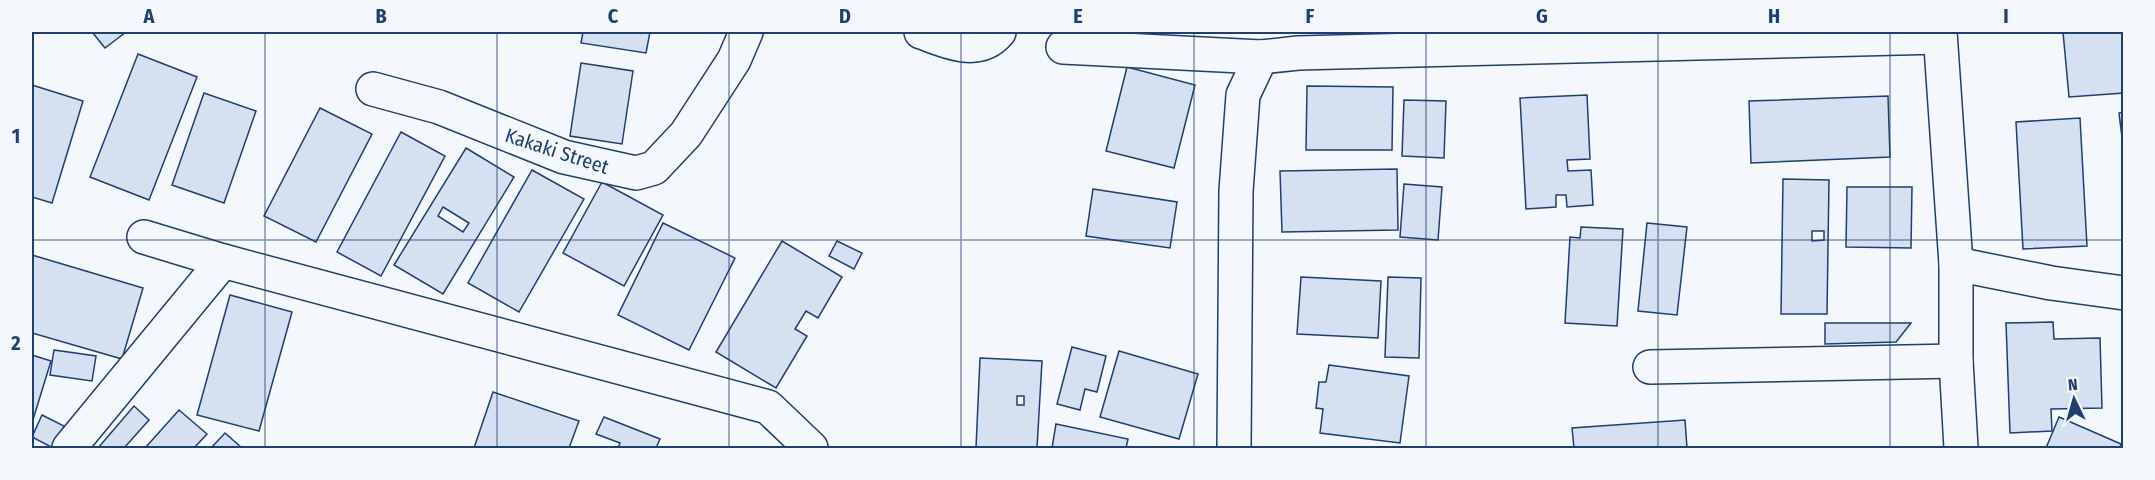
<svg xmlns="http://www.w3.org/2000/svg" width="2155" height="480" font-family="'Fira Sans Condensed',sans-serif">
  <rect width="100%" height="100%" fill="#f4f7fb"/>
  <g fill="#d5e0f0" stroke="#1d3f73" stroke-width="1.5" fill-rule="evenodd">
    <polygon points="92,32 126,32 105,48"/>
    <polygon points="583,32 650,32 646,53 581,43"/>
    <polygon points="2063,32 2124,32 2124,93 2069,97"/>
    <polygon points="138,54 197,77 149,200 90,177"/>
    <polygon points="581,63 633,71 622,144 570,136"/>
    <polygon points="1127,67 1195,85 1174,168 1106,151"/>
    <polygon points="32,85 83,101 52,203 32,197"/>
    <polygon points="1307,86 1393,87 1392,150 1306,150"/>
    <polygon points="204,93 256,111 224,203 172,185"/>
    <polygon points="1587,95 1590,159 1567,160 1568,171 1591,170 1593,205 1567,207 1566,195 1556,195 1556,207 1526,209 1520,98"/>
    <polygon points="1888,96 1890,157 1751,163 1749,101"/>
    <polygon points="1404,100 1446,101 1444,158 1402,156"/>
    <polygon points="320,108 372,134 316,242 264,216"/>
    <polygon points="2124,112 2124,154 2119,113"/>
    <polygon points="2080,118 2087,246 2023,249 2016,122"/>
    <polygon points="401,132 445,156 381,276 337,252"/>
    <path d="M466,148L514,177L443,294L394,265ZM443,207L469,223L463,232L438,216Z"/>
    <polygon points="1397,169 1398,230 1282,232 1280,171"/>
    <polygon points="532,170 584,199 519,312 468,283"/>
    <path d="M1783,179L1829,180L1827,314H1781ZM1812,231H1824V240L1812,241Z"/>
    <polygon points="602,182 663,215 624,286 563,253"/>
    <polygon points="1404,184 1442,187 1438,240 1400,237"/>
    <polygon points="1847,187 1912,187 1911,248 1846,247"/>
    <polygon points="1093,189 1177,202 1170,248 1086,236"/>
    <polygon points="663,223 735,258 689,350 618,315"/>
    <polygon points="1647,223 1687,227 1677,315 1638,311"/>
    <polygon points="1581,227 1623,229 1617,326 1565,323 1570,237 1580,238"/>
    <polygon points="782,241 842,277 818,318 806,311 795,329 807,336 776,388 716,352"/>
    <polygon points="837,241 862,253 854,269 829,256"/>
    <polygon points="32,255 143,288 122,359 32,333"/>
    <polygon points="1301,277 1381,281 1378,338 1297,334"/>
    <polygon points="1388,277 1421,278 1419,358 1385,357"/>
    <polygon points="230,295 292,312 259,431 197,415"/>
    <polygon points="2053,322 2054,339 2100,338 2102,408 2051,409 2052,431 2010,433 2006,323"/>
    <polygon points="1825,323 1911,323 1896,342 1825,344"/>
    <polygon points="1072,347 1106,356 1097,392 1085,389 1080,410 1057,404"/>
    <polygon points="54,350 96,356 92,381 50,375"/>
    <polygon points="1119,351 1198,374 1179,439 1100,417"/>
    <polygon points="32,355 51,361 32,423"/>
    <path d="M980,358L1042,361L1037,448H976ZM1017,396H1024V405H1017Z"/>
    <polygon points="1329,365 1409,376 1400,443 1320,433 1323,409 1316,408 1319,382 1326,382"/>
    <polygon points="493,392 579,421 569,448 474,448"/>
    <polygon points="134,406 149,420 124,448 98,448"/>
    <polygon points="179,410 207,434 194,448 145,448"/>
    <polygon points="42,415 64,426 53,448 32,437"/>
    <polygon points="604,417 660,439 656,448 618,448 620,443 596,434"/>
    <polygon points="2059,417 2121,444 2120,448 2046,448"/>
    <polygon points="1685,420 1687,448 1574,448 1572,428"/>
    <polygon points="1056,424 1128,439 1126,448 1052,448"/>
    <polygon points="225,433 242,448 211,448"/>
  </g>
  <g fill="none" stroke-linecap="round" stroke-linejoin="round">
    <defs>
      <g id="minor">
        <path d="M921,32C947,41 978,57 999,32"/>
        <polyline points="1940,32 1956,264 1956,361 1961,448"/>
        <polyline points="1063,47 1261,57"/>
        <polyline points="373,89 439,107 564,157 636,173 654,168 686,134 734,60 746,32"/>
        <polyline points="144,237 223,261 768,407 811,448"/>
        <polyline points="1956,264 2051,283 2124,293"/>
        <polyline points="1650,367 1956,361"/>
        <polyline points="69,448 223,261"/>
        <polyline points="1234,448 1236,191 1243,95 1261,57 1298,53 1940,37"/>
      </g>
    </defs>
    <use href="#minor" stroke="#1d3f73" stroke-width="36"/>
    <use href="#minor" stroke="#f4f7fb" stroke-width="33"/>
  </g>
  <path fill="none" stroke="#1d3f73" stroke-width="1.5" stroke-opacity="0.55" d="M265,32V448M497,32V448M729,32V448M961,32V448M1194,32V448M1426,32V448M1658,32V448M1890,32V448M32,240H2124"/>
  <g text-anchor="middle" stroke-width="4.5" stroke-linejoin="round" paint-order="stroke">
    <g font-size="20" fill="#1d3f73" stroke="#f4f7fb">
      <text transform="translate(557 151) rotate(18)" y="7">Kakaki Street</text>
    </g>
  </g>
  <rect width="2155" height="480" fill="none" stroke="#f4f7fb" stroke-width="66"/>
  <g transform="translate(2074 399) rotate(355)" stroke="#f4f7fb" stroke-width="4.5" paint-order="stroke">
  <path d="M0-4.5L10 22L0 15L-10 22Z" fill="#1d3f73"/>
  <text y="-9" font-size="16" font-weight="bold" text-anchor="middle" fill="#1d3f73">N</text>
  </g>
  <rect x="33" y="33" width="2089" height="414" fill="none" stroke="#1d3f73" stroke-width="2"/>
  <g font-size="20" text-anchor="middle" font-weight="bold" fill="#1d3f73">
    <text x="149" y="23">A</text>
    <text x="381" y="23">B</text>
    <text x="613" y="23">C</text>
    <text x="845" y="23">D</text>
    <text x="1078" y="23">E</text>
    <text x="1310" y="23">F</text>
    <text x="1542" y="23">G</text>
    <text x="1774" y="23">H</text>
    <text x="2006" y="23">I</text>
    <text x="16" y="143">1</text>
    <text x="16" y="350">2</text>
  </g>
</svg>
